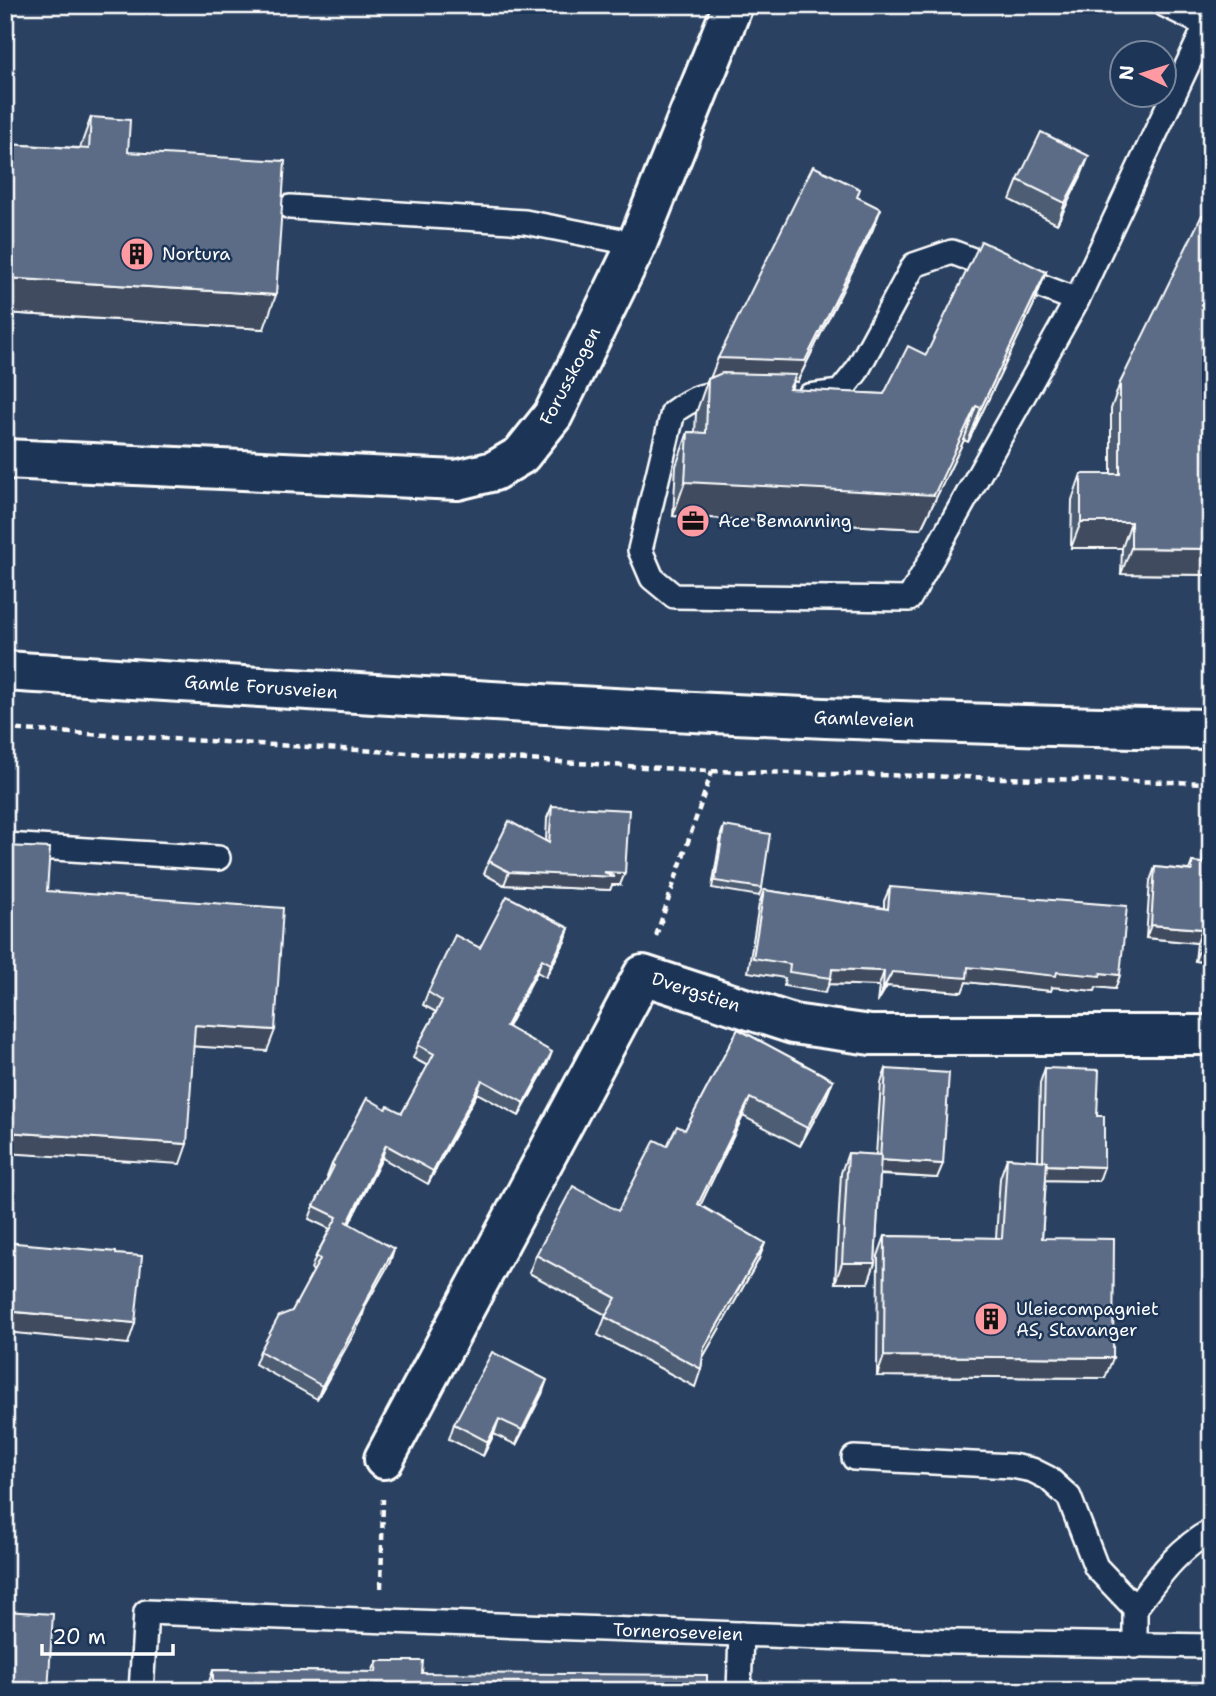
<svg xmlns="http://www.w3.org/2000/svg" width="1216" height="1696" font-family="'Shantell Sans',sans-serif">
  <rect width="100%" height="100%" fill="#2a4161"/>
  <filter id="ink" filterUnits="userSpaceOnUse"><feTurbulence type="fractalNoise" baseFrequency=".0143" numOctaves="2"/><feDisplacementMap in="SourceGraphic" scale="14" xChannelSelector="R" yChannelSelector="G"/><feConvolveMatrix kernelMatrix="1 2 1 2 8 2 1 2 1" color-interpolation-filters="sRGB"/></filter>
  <g filter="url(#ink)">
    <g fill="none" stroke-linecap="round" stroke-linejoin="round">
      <defs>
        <g id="lane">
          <polyline points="1165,5 1206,25"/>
          <polyline points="290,207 525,222 637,244"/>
          <path d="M733,394C706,393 695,396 673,412L640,550L652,578L674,596L909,599L1077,300L1211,15"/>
          <polyline points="809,396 840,392 856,372 914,265 952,252 1077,300"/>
          <polyline points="5,845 218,858"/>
          <polyline points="854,1458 1012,1466 1032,1470 1048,1478 1069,1497 1096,1567 1135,1608 1135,1646"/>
          <path d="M1135,1608C1158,1578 1177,1549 1211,1531"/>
          <polyline points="141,1691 146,1612 955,1642 1211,1646"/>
          <polyline points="739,1691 741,1634"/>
        </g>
        <g id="street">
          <polyline points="5,459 457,480 494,471 521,455 553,415 637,244 733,5"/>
          <polyline points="384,1459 643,975 793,1024 871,1035 1211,1035"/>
        </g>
        <path id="secondary" d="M5,671C407,696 808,724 1211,729"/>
      </defs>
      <use href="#lane" stroke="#fff" stroke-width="28"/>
      <use href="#street" stroke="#fff" stroke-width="44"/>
      <use href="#secondary" stroke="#fff" stroke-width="44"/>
      <g stroke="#fff" stroke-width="4.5" stroke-dasharray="7 5" stroke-linecap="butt">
        <polyline points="5,729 712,771 1211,783"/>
        <polyline points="656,936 712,771"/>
        <polyline points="381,1588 383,1499"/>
      </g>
      <use href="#lane" stroke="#1d3557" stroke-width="23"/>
      <use href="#street" stroke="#1d3557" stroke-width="38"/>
      <use href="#secondary" stroke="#1d3557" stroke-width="38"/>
    </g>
    <g fill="#4e5d73" stroke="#fff" stroke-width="2">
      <polygon points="91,117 128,152 264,329 5,313 5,144 80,148"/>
      <polygon points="1081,176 1057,224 1010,200 1018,180"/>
      <polygon points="857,197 873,229 797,382 794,381 791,390 884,394 926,355 1046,272 1033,306 968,442 964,440 921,529 673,516 676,466 688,432 695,432 696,413 708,379 710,378"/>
      <polygon points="1211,215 1211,575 1121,574 1122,548 1071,548 1072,500 1081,474 1111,474 1111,409 1120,383"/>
      <polygon points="552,806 620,885 612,885 610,890 504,885 484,874 489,861 546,841 547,818"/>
      <polygon points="1211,818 1211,963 1195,961 1197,943 1146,938 1150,881 1155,867 1189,870 1192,862 1203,863 1206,832"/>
      <polygon points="724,826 762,888 759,896 712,888 721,834"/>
      <polygon points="890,887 1120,975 1115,989 1096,987 1095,991 1052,987 1051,991 966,982 962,992 887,986 877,1003 879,986 829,984 825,993 784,986 785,978 748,972 759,904 764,890 884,908 884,901"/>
      <polygon points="569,928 565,941 546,977 537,972 508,1027 547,1065 519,1116 477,1093 428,1184 382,1158 349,1224 390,1262 364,1307 361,1321 317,1399 255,1364 260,1351 292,1311 314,1271 311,1269 316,1256 330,1229 309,1219 314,1206 328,1178 327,1177 332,1164 386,1109 402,1113 428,1066 413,1058 418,1045 436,1012 423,1005 428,992 480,948"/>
      <polygon points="738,1029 833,1080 826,1098 800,1146 743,1116 700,1205 765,1243 758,1261 703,1357 701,1369 695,1387 598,1335 606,1315 529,1273 536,1255 618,1211 667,1146 685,1130"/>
      <polygon points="1045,1068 1097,1116 1099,1181 1046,1180 1042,1238 1105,1378 877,1376 878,1256 885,1236 996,1238 1000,1178 1007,1158 1038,1161 1040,1083"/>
      <polygon points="886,1069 937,1178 880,1175 875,1263 868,1283 835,1283 841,1173 848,1153 876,1155 881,1083"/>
      <polygon points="542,1394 516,1445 494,1434 483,1456 449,1439 454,1424"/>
      <polygon points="377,1661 422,1673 707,1691 206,1691 213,1670 372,1672"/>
    </g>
    <g fill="#404c5e" stroke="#fff" stroke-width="2">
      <polygon points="1089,156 1081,176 1057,224 1065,203"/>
      <polygon points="881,209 873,229 797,382 794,381 783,409 710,379 718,358"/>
      <polygon points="1046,272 1033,306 968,442 981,408"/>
      <polygon points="5,278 276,295 264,329 5,313"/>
      <polygon points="976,406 964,440 921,529 673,516 685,482"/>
      <polygon points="1081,522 1131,522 1122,548 1071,548"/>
      <polygon points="1131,548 1211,549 1211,575 1121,574"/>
      <polygon points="509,872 604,872 625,873 620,885 612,885 610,890 504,885"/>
      <polygon points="1151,925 1202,929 1197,943 1146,938"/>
      <polygon points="569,928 565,941 546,977 551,964"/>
      <polygon points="1200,948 1211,949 1211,963 1195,961"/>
      <polygon points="542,959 537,972 501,1039 506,1026"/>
      <polygon points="968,967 1057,972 1101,973 1120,975 1115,989 1096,987 1095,991 1052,987 1051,991 966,982 962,992 887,986 877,1003 883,989 892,972"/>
      <polygon points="832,969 884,971 879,986 829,984"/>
      <polygon points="195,1025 275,1030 267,1051 188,1046"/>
      <polygon points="552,1052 547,1065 519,1116 524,1103"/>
      <polygon points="482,1080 477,1093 428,1184 433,1171"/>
      <polygon points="833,1080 826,1098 800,1146 807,1128"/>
      <polygon points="750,1098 743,1116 692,1223 698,1204"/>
      <polygon points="5,1132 187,1144 180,1164 5,1153"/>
      <polygon points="386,1145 382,1158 343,1236 348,1223"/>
      <polygon points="880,1160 943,1164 937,1178 875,1174"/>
      <polygon points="1042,1165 1104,1167 1099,1181 1037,1180"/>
      <polygon points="765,1243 758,1261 698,1366 704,1348"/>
      <polygon points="394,1249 390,1262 358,1319 363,1306"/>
      <polygon points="842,1263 875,1263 868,1283 835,1283"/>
      <polygon points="365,1308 361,1321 317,1399 322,1386"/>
      <polygon points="5,1311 135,1323 128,1344 5,1332"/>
      <polygon points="884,1356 1113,1358 1105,1378 877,1376"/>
      <polygon points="547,1380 542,1394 516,1445 522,1430"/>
      <polygon points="499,1419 494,1434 483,1456 488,1442"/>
    </g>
    <g fill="#5b6c86" stroke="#fff" stroke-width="2">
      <polygon points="91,117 130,120 128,152 285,161 276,295 5,278 5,144 89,149"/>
      <polygon points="1041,132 1089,156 1065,203 1018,180"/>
      <polygon points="813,166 860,189 857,197 881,209 805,361 718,358"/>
      <polygon points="1202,215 1211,215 1211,549 1131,548 1131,522 1081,522 1081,474 1120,474 1120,383"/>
      <polygon points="981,241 1046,272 981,408 976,406 934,495 685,482 688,432 706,433 708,379 722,373 796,375 789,389 884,394 908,346 926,355"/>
      <polygon points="552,806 629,810 625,873 604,872 615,877 509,872 489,861 509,821 549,843"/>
      <polygon points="1211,818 1211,949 1200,948 1202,929 1151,925 1155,867 1192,871 1192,862 1206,864"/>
      <polygon points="724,826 770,834 762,888 715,881"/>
      <polygon points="5,846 50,848 47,891 283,908 275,1030 195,1025 187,1144 5,1132"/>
      <polygon points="890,887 1127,906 1120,975 1101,973 1100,976 1057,972 1056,976 968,967 967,978 892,972 883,989 884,971 832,969 831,978 789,972 790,964 753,958 764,890 888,909"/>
      <polygon points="507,896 569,928 551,964 542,959 506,1026 552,1052 524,1103 482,1080 433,1171 386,1145 348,1223 345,1221 394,1249 363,1306 365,1308 322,1386 260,1351 279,1316 292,1311 320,1259 316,1256 337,1217 314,1206 334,1166 332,1164 367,1098 386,1109 388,1106 402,1113 434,1054 418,1045 442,1001 428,992 455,935 480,948"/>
      <polygon points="738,1029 833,1080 807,1128 750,1098 698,1204 765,1243 704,1348 701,1369 605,1317 616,1298 536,1255 573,1186 618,1211 655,1140 667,1146 677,1126 685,1130"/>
      <polygon points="1045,1068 1099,1070 1097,1116 1104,1116 1104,1167 1047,1165 1047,1161 1043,1161"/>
      <polygon points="886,1069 949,1073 943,1164 880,1160"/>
      <polygon points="848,1153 881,1155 875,1263 842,1263"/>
      <polygon points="1007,1158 1047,1161 1042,1238 1114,1239 1113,1358 884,1356 885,1236 1002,1238"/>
      <polygon points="5,1242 116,1252 116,1254 142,1256 135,1323 5,1311"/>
      <polygon points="492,1352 547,1380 522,1430 499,1419 488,1442 454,1424"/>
      <polygon points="5,1611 53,1614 48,1691 5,1691"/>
      <polygon points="377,1661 423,1661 422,1673 707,1675 707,1691 213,1691 213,1670 376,1672"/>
    </g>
  </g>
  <defs>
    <symbol id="building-disc" viewBox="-11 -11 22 22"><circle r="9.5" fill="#ff9aa2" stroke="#1d3557"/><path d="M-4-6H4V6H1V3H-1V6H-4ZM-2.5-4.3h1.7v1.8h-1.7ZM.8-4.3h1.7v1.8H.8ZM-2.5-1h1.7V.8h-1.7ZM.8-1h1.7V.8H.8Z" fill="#111"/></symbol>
    <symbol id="office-disc" viewBox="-11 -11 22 22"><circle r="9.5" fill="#ff9aa2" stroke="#1d3557"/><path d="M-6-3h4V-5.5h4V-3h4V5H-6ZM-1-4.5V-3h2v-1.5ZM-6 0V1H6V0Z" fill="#111"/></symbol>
  </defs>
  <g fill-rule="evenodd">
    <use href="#building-disc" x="118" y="235" width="38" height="38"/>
    <use href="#office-disc" x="674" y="502" width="38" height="38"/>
    <use href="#building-disc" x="972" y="1300" width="38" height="38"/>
  </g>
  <g text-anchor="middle" stroke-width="5" stroke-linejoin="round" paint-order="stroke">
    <g font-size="18" fill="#fff" stroke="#1d3557" text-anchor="start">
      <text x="162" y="260">Nortura</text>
      <text x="718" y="527">Ace Bemanning</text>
      <text x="1016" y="1315">Uleiecompagniet<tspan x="1016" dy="21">AS, Stavanger</tspan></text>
    </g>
    <g font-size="18" fill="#fff" stroke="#1d3557">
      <text transform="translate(570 376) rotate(-62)" y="6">Forusskogen</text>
      <text transform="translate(261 687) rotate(4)" y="6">Gamle Forusveien</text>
      <text transform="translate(864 719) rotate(2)" y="6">Gamleveien</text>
      <text transform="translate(696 992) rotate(18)" y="6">Dvergstien</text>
      <text transform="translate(678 1632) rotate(2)" y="6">Torneroseveien</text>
    </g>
  </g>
  <rect width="1216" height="1696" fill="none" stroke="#1d3557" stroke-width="28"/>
  <rect x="14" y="14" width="1188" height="1668" fill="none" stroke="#fff" stroke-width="2.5" filter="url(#ink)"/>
  <g transform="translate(1143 74) rotate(274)"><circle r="33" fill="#1d3557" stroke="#77869a" stroke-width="2"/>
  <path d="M0-5L12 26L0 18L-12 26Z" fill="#ff9aa2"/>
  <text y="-10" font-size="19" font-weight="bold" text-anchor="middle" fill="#ffffff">N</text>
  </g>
  <path d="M42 1644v10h131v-10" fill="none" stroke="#ffffff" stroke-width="3.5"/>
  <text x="52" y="1644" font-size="21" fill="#ffffff" stroke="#1d3557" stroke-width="5" paint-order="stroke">20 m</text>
</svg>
